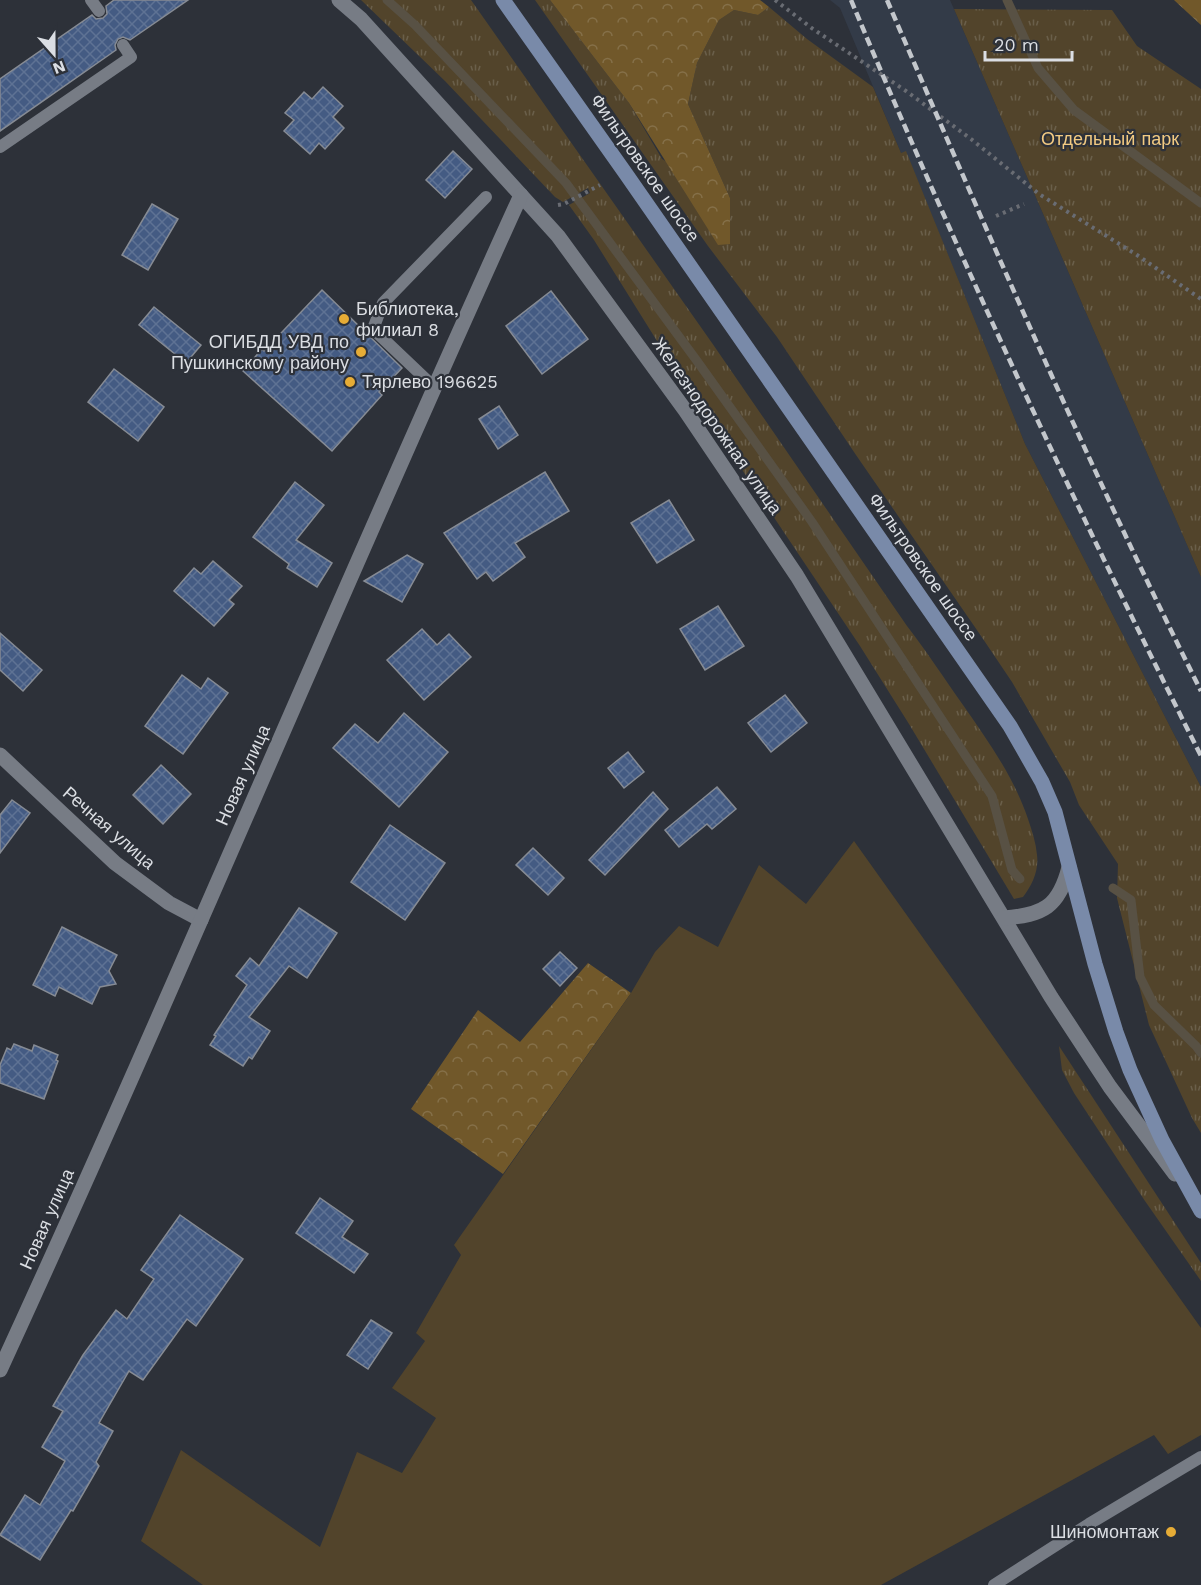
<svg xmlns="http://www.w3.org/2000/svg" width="1201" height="1585" font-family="'Work Sans',sans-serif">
  <defs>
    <pattern id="grass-tufts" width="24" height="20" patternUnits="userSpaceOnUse" patternTransform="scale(1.5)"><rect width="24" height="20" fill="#52442b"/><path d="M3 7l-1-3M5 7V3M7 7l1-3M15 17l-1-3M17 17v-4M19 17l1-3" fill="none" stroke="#6a5f4a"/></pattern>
    <pattern id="forest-crowns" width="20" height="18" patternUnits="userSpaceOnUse" patternTransform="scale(1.5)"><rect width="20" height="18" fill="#71582a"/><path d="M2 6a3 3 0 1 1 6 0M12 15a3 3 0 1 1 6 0" fill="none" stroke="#857049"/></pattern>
    <pattern id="building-cross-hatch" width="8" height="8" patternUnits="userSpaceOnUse" patternTransform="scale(1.5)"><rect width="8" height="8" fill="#445b83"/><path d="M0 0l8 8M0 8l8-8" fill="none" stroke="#5e7294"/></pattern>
  </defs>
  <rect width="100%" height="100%" fill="#2d3139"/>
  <polygon fill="#333b48" points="830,0 950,0 1201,577 1201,787 1025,444 906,152 901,153 840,8"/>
  <g fill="url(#grass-tufts)">
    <path d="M361,0H471L712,343L907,626C927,652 944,678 963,705C988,741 1014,777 1028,819C1032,831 1036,843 1037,855C1039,871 1032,885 1023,897L1014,899L909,724L860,646L672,365L594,240L569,205L590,193L588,188L563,202L555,197L445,81Z"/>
    <polygon points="535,0 550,0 629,103 662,159 730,198 688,104 697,63 719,20 734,10 758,15 769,7 807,39 873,87 901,153 906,151 1025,444 1201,787 1201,1133 1192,1118 1149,1025 1117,898 1118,864 1079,805 1070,782 1012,682 979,633 856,455 777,337 708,246"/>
    <polygon points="954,9 1112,10 1137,46 1201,89 1201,577"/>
    <polygon points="1059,1046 1201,1263 1201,1281 1145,1201 1074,1093 1062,1070"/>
  </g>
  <g fill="url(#forest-crowns)">
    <polygon points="550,0 760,0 769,7 758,15 734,10 719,20 697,63 688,104 730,198 730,244 718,245 629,103"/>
    <polygon points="1174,0 1201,0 1201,25"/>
    <polygon points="588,963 631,993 503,1174 411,1109 478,1010 520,1042"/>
  </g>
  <polygon fill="#52442b" points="854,841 1201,1328 1201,1435 1168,1454 1154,1435 881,1585 203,1585 141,1541 181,1450 320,1547 357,1452 402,1473 436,1418 392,1388 425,1341 416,1333 461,1255 454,1245 631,993 655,952 679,926 718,947 759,865 806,904"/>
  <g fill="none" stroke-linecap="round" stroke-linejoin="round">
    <g stroke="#585144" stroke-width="9">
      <polyline points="387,0 415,25 566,183 697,361 812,522 992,796 1012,870 1020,879"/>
      <polyline points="1007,0 1038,68 1074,110 1201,203"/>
      <polyline points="1113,888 1131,900 1140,977 1154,1005 1196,1046 1201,1053"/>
    </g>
  </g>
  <g fill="url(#building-cross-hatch)" stroke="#868b94" stroke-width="1.5">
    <polygon points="114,0 188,0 130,40 123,37 118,39 115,45 116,50 0,131 0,79 92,15 96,19 103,18 107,14 106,6"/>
    <polygon points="323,87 343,106 333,117 344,128 325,149 319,143 310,154 284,131 294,120 285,113 304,92 312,99"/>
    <polygon points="453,151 472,169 445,198 426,180"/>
    <polygon points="152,204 178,219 148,270 122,255"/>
    <polygon points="322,290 402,368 379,392 382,395 332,451 243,371 262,349 264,351"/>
    <polygon points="551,291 588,339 542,374 506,326"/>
    <polygon points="154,307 201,345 186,363 139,325"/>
    <polygon points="114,369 164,407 138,441 88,402"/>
    <polygon points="499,406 518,435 498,449 479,419"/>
    <polygon points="545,472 569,511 515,543 525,557 493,581 486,572 477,579 444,533"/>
    <polygon points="295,482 324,505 296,540 332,563 317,587 287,568 289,564 253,537"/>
    <polygon points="669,500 694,540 657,563 631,523"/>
    <polygon points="407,555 423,564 402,602 364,581"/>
    <polygon points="213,561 242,586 229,600 234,604 214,626 174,591 194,568 201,574"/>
    <polygon points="718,606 744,646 705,670 680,629"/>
    <polygon points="422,629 437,645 449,634 471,657 424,700 387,660"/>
    <polygon points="0,633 42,670 23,691 0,670"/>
    <polygon points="182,675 201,689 208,678 228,693 183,754 145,726"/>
    <polygon points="785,695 807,723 771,752 748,723"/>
    <polygon points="404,713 448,752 399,807 333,748 355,724 378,743"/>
    <polygon points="628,752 644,772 624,788 608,768"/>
    <polygon points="161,765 191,794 163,824 133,795"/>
    <polygon points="717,787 736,809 712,829 707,824 679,847 665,830"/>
    <polygon points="653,792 668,809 605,875 589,860"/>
    <polygon points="12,800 30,813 0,853 0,815"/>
    <polygon points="390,825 445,863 405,920 351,882"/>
    <polygon points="533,848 564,878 548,895 516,865"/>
    <polygon points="299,908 337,933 307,978 289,966 249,1017 270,1031 252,1059 249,1057 243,1066 210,1045 216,1036 214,1035 247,985 236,976 250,958 259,966"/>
    <polygon points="62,927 117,955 109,971 116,984 100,987 92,1004 59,987 55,996 33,985"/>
    <polygon points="560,952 577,968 560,986 543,969"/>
    <polygon points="14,1044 32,1051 34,1045 58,1055 56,1060 58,1061 44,1099 0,1083 0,1065 7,1048 11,1050"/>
    <polygon points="320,1198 353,1221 342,1237 368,1254 354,1273 296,1233"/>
    <polygon points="180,1215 243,1259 196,1326 187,1319 143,1380 129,1371 99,1423 113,1431 96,1462 99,1466 73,1511 71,1510 40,1560 0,1535 25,1495 40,1505 65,1461 42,1447 63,1411 53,1406 83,1355 116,1310 127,1319 154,1279 141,1270"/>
    <polygon points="371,1320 392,1333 368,1369 347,1355"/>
  </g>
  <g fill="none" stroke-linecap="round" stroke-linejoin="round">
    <g stroke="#696c73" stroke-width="4" stroke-dasharray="3 4.5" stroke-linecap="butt">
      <polyline points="775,0 813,29 906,91 971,139 1039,194 1137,255 1201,299"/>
      <polyline points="558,205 564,204 600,185"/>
      <polyline points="996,216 1024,204"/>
    </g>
    <g stroke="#777c85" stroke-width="12">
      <polyline points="91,0 99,11"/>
      <polyline points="0,147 131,57 123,45"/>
      <polyline points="433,386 373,329 383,303 486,197"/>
      <polyline points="994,1585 1089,1524 1201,1457"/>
    </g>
    <g stroke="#777c85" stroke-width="15">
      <polyline points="339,0 361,19 558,236 685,410 797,576 1051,997 1110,1087 1175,1174"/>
      <polyline points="0,755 115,863 169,903 201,920"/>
      <path d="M1004,918C1043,915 1059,907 1069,867"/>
      <path d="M0,1370C179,981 343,585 521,195"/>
    </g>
    <polyline stroke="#798aa9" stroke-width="15" points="503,0 626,174 1010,726 1042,782 1055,812 1095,964 1116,1032 1130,1070 1162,1140 1201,1211"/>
    <g stroke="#c3c7cc" stroke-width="4.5" stroke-dasharray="9 4.5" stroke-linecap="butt">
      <path d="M851,0C958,256 1076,508 1201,756"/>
      <path d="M887,0C987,232 1088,465 1201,691"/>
    </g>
  </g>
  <g fill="#e6ac36" stroke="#2d3139" stroke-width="2">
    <circle cx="344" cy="319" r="6"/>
    <circle cx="361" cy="352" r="6"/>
    <circle cx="350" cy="382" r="6"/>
    <circle cx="1171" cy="1532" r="6"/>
  </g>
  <g text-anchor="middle" stroke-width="4.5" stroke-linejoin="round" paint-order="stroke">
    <g font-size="18" fill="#f2ca82" stroke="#2d3139">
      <text x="1110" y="145">Отдельный парк</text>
    </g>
    <g font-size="18" fill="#dbdee3" stroke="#2d3139">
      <text transform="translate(645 168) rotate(55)" y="6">Фильтровское шоссе</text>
      <text transform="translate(717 426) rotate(55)" y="6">Железнодорожная улица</text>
      <text transform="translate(923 567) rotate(55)" y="6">Фильтровское шоссе</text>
      <text transform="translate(243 775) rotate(-66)" y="6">Новая улица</text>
      <text transform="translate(109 828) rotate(41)" y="6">Речная улица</text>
      <text transform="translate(47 1219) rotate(-66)" y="6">Новая улица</text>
    </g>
    <g font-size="18" fill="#dbdee3" stroke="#2d3139" text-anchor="start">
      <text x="356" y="315">Библиотека,<tspan x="356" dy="21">филиал 8</tspan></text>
      <text x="349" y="348" text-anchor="end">ОГИБДД УВД по<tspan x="349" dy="21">Пушкинскому району</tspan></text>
      <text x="362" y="388">Тярлево 196625</text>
      <text x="1159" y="1538" text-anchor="end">Шиномонтаж</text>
    </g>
  </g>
  <g transform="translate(54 54) rotate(159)" stroke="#2d3139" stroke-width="4.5" paint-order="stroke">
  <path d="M0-4.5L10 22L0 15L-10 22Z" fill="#dbdee3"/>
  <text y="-9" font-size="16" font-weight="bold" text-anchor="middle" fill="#dbdee3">N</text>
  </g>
  <path d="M985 51v9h87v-9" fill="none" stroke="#dbdee3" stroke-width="3"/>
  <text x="994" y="51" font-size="18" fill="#dbdee3" stroke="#2d3139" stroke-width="4.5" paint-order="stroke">20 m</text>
</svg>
